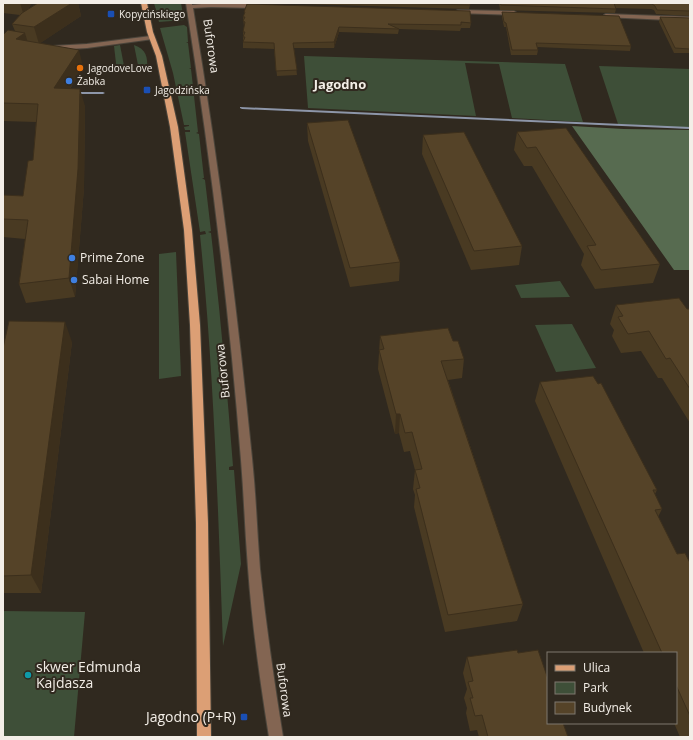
<svg xmlns="http://www.w3.org/2000/svg" width="693" height="740" font-family="'Open Sans',sans-serif">
  <rect width="100%" height="100%" fill="#30291f"/>
  <g fill="#3e4f38">
    <polygon points="154,3 181,3 184,20 159,22"/>
    <path d="M184,25L187,27L188,42L186,43H188L191,68L189,69H191L194,95L192,96H194L198,132L196,133L199,134L204,178H202L205,180L211,231L208,232L211,233C220,311 227,388 233,466L229,467V470H234L241,564L223,646C218,509 214,372 200,235L206,234L205,231L200,232L185,132H190V130H185L184,127L189,126V125H184L173,73L160,28Z"/>
    <polygon points="120,45 125,71 117,72 114,46"/>
    <path d="M134,45C146,49 148,57 147,69L139,70Z"/>
    <polygon points="304,56 565,64 583,122 512,118 499,64 465,63 476,116 308,108"/>
    <polygon points="599,66 690,69 690,129 618,124"/>
    <polygon points="176,252 181,376 159,379 159,254"/>
    <polygon points="560,281 570,297 521,298 515,285"/>
    <polygon points="572,324 596,368 556,372 535,325"/>
    <polygon points="3,611 85,612 74,737 3,737"/>
  </g>
  <polygon fill="#576b50" points="572,126 624,129 690,130 690,270 674,270"/>
  <g fill="none" stroke-linecap="round" stroke-linejoin="round">
    <g fill="#8d96a9" fill-rule="evenodd">
      <polygon points="71,92 103,92 105,93 103,94 71,94"/>
      <polygon points="240,107 690,127 690,129 242,109 240,108"/>
    </g>
    <defs>
      <g id="minor">
        <path d="M186,3H192V5L211,3L260,4L263,6L260,8L211,7L193,8C218,158 237,308 252,458C256,495 257,532 260,569C266,625 274,681 283,737H269C260,681 252,624 248,568C245,532 244,496 241,460C229,307 210,154 186,3Z"/>
        <polygon points="458,10 514,11 517,13 514,15 456,13 456,11"/>
        <polygon points="606,14 690,17 690,21 604,17 604,15"/>
        <polygon points="151,36 154,38 153,39 87,48 52,50 49,48 52,46 87,44"/>
      </g>
      <polygon id="major" points="141,3 147,3 153,32 162,56 178,127 192,230 200,325 208,523 211,737 197,737 196,523 190,325 184,230 170,127 156,56 147,32"/>
    </defs>
    <use href="#minor" stroke="#4b453b" stroke-width="2"/>
    <use href="#major" stroke="#4b453b" stroke-width="2"/>
    <use href="#minor" fill="#836552" fill-rule="evenodd"/>
    <use href="#major" fill="#dc9f75" fill-rule="evenodd"/>
  </g>
  <g fill="#493a22">
    <polygon points="3,3 32,3 28,9 38,3 78,3 81,16 40,43 83,67 70,89 85,106 84,188 75,297 26,303 19,284 25,239 3,237 3,195 23,196 33,160 36,122 3,121 3,35 15,31 12,24 20,15 3,13"/>
    <polygon points="269,3 470,3 470,5 469,9"/>
    <polygon points="499,3 690,3 690,16 656,14 654,10 651,9 615,8 616,9 615,13 500,10"/>
    <polygon points="244,12 471,23 470,28 461,28 460,31 399,29 398,34 339,32 334,48 294,48 297,75 277,76 274,49 243,48 243,32 244,27 243,17 244,15"/>
    <polygon points="502,12 631,46 630,51 537,47 538,50 537,55 511,55 506,27 504,27 502,17"/>
    <polygon points="660,17 690,18 690,53 674,53 659,22"/>
    <polygon points="307,123 400,262 399,281 350,287 308,141"/>
    <polygon points="566,128 660,264 653,283 595,289 581,265 584,254 532,166 524,166 514,150 517,132"/>
    <polygon points="423,135 522,246 519,265 471,270 422,154"/>
    <polygon points="616,305 690,309 690,423 662,378 658,378 641,351 621,353 612,336 614,330 610,324"/>
    <polygon points="380,336 453,341 464,359 462,378 448,380 523,604 517,621 445,632 414,507 415,495 413,489 415,470 410,451 404,452 399,433 395,434 378,369"/>
    <polygon points="72,342 41,593 3,593 3,348"/>
    <polygon points="540,382 657,490 655,494 662,509 658,517 677,554 690,563 690,737 680,737 674,723 676,723 676,653 644,653 535,401"/>
    <polygon points="518,653 568,737 479,737 477,730 470,731 466,713 467,708 464,698 467,689 463,673 467,657"/>
  </g>
  <g fill="#3c2f1c">
    <polygon points="20,3 32,3 24,16"/>
    <polygon points="72,3 78,3 81,16 39,44 34,27"/>
    <polygon points="339,27 339,32 334,48 334,42"/>
    <polygon points="25,33 30,50 16,39"/>
    <polygon points="79,50 83,67 59,106 54,88"/>
    <polygon points="80,89 85,106 84,188 75,297 69,278"/>
    <polygon points="65,322 72,342 41,593 31,575"/>
    <polygon points="396,414 400,414 399,433 395,434"/>
  </g>
  <g fill="#554328" stroke="#3c2f1c">
    <polygon points="38,3 72,3 34,27 12,24 22,13"/>
    <polygon points="392,3 470,3 470,5"/>
    <polygon points="500,3 690,3 690,11 657,10 655,6 652,4 614,3 616,9 501,5"/>
    <polygon points="247,4 470,11 471,23 461,22 461,25 388,24 399,29 339,27 334,42 293,43 297,70 276,71 274,43 243,42 245,37 243,37 245,32 243,32 245,22 243,21 245,17 243,17 245,12 244,12"/>
    <polygon points="502,12 619,16 631,46 536,43 538,50 512,50 506,23 504,22"/>
    <polygon points="660,17 690,18 690,49 675,48"/>
    <polygon points="8,30 25,33 16,39 79,50 54,88 80,89 78,169 69,278 19,284 28,220 3,219 3,195 23,196 28,161 33,160 38,104 3,103 3,35"/>
    <polygon points="348,120 400,262 350,268 307,123"/>
    <polygon points="566,128 660,264 601,270 587,246 596,245 536,147 527,148 517,132"/>
    <polygon points="464,132 522,246 474,251 423,135"/>
    <polygon points="679,298 687,309 690,309 690,389 670,358 666,359 649,331 628,334 618,317 623,316 616,305"/>
    <polygon points="9,321 65,322 31,575 3,576 3,348"/>
    <polygon points="448,328 453,341 458,341 464,359 441,361 523,604 448,615 416,489 420,488 415,470 422,469 412,432 405,433 400,414 396,414 379,350 384,349 380,336"/>
    <polygon points="593,376 598,384 601,383 657,490 653,490 662,509 655,510 677,554 685,553 690,563 690,716 676,685 676,653 662,653 540,382"/>
    <polygon points="517,650 518,653 538,650 548,679 548,723 563,723 568,737 488,737 482,715 475,716 470,698 473,698 468,682 473,681 467,657"/>
  </g>
  <g fill="#1a4fb4" stroke="#30291f" stroke-width="1.5">
    <rect x="107" y="10" width="8" height="8" rx="2"/>
    <rect x="143" y="86" width="8" height="8" rx="2"/>
    <rect x="240" y="713" width="8" height="8" rx="2"/>
  </g>
  <circle fill="#e8710a" stroke="#30291f" stroke-width="1.5" cx="80" cy="68" r="4"/>
  <g fill="#3f7fe0" stroke="#30291f" stroke-width="1.5">
    <circle cx="69" cy="81" r="4"/>
    <circle cx="72" cy="258" r="4"/>
    <circle cx="74" cy="280" r="4"/>
  </g>
  <circle fill="#0f9aa8" stroke="#30291f" stroke-width="1.5" cx="28" cy="675" r="4"/>
  <g text-anchor="middle" stroke-width="4" stroke-linejoin="round" paint-order="stroke">
    <g font-size="10" fill="#f3eee7" stroke="#30291f" text-anchor="start">
      <text x="119" y="18">Kopycińskiego</text>
      <text x="88" y="72">JagodoveLove</text>
      <text x="77" y="85">Żabka</text>
      <text x="155" y="94">Jagodzińska</text>
    </g>
    <g font-size="12" fill="#f3eee7" stroke="#30291f">
      <text transform="translate(211 46) rotate(82)" y="4">Buforowa</text>
      <text transform="translate(223 371) rotate(-96)" y="4">Buforowa</text>
      <text transform="translate(284 690) rotate(82)" y="4">Buforowa</text>
    </g>
    <g font-size="12" fill="#f3eee7" stroke="#30291f" text-anchor="start">
      <text x="80" y="262">Prime Zone</text>
      <text x="82" y="284">Sabai Home</text>
    </g>
    <g font-size="13" font-weight="bold" fill="#f3eee7" stroke="#30291f">
      <text x="340" y="89">Jagodno</text>
    </g>
    <g font-size="14" fill="#f3eee7" stroke="#30291f" text-anchor="start">
      <text x="36" y="672">skwer Edmunda<tspan x="36" dy="16">Kajdasza</tspan></text>
      <text x="236" y="722" text-anchor="end">Jagodno (P+R)</text>
    </g>
  </g>
  <rect width="693" height="740" fill="none" stroke="#f3eee7" stroke-width="8"/>
  <rect x="547" y="652" width="130" height="72" fill="#30291f" stroke="#7e786f"/>
  <rect x="555" y="665" width="20" height="6" fill="#dc9f75" stroke="#7e786f"/>
  <text x="583" y="672" font-size="12" fill="#f3eee7">Ulica</text>
  <rect x="555" y="682" width="20" height="12" fill="#3e4f38" stroke="#7e786f"/>
  <text x="583" y="692" font-size="12" fill="#f3eee7">Park</text>
  <rect x="555" y="702" width="20" height="12" fill="#554328" stroke="#7e786f"/>
  <text x="583" y="712" font-size="12" fill="#f3eee7">Budynek</text>
</svg>
